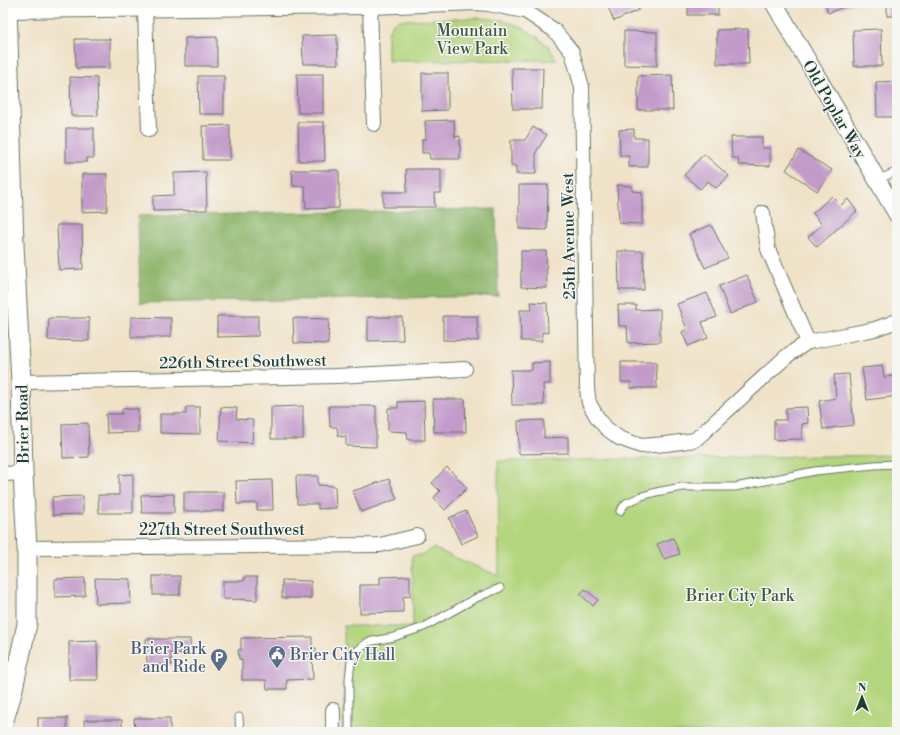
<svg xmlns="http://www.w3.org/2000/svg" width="900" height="735" font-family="'Libre Bodoni',serif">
  <rect width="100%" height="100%" fill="#f6f6f2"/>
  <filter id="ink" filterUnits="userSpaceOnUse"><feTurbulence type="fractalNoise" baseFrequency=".025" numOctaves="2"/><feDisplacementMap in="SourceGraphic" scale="8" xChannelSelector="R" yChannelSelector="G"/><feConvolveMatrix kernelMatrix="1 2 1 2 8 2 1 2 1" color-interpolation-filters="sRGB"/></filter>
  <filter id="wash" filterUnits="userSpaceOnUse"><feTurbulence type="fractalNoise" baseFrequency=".012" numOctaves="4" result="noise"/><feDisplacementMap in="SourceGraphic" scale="16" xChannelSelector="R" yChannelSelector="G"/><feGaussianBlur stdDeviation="0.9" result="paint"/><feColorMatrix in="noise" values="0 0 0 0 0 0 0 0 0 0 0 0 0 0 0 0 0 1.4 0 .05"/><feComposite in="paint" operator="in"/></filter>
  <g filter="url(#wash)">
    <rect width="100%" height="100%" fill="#f0e2c7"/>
    <g fill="#b3d57d" stroke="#698958">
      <polygon points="482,18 502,20 519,26 535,35 548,46 557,60 388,61 388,32 393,23 400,20"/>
      <polygon points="897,455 897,732 342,732 344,702 345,694 344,626 413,626 412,555 421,555 433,548 499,576 498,461"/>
    </g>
    <polygon fill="#8eb66c" stroke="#567a50" points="496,209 498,296 140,303 138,216"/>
    <g id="blocks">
      <g fill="#c39bcb">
        <polygon points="598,3 636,3 639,10 614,21 607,4 599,7"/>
        <rect x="688" y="3" width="30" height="12"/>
        <polygon points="825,3 855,3 828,13"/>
        <rect x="887" y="3" width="10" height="13"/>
        <polygon points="748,29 749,64 717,64 717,30"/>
        <polygon points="881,29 882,66 854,66 853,30"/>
        <polygon points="624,31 657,32 657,66 624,65"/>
        <polygon points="337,35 338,64 303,64 302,36"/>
        <polygon points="217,37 217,66 185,66 185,38"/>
        <polygon points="75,39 110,39 110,68 76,68"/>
        <polygon points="512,68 543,68 542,109 513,109"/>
        <polygon points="422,73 448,73 448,110 422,111"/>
        <polygon points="297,74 323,74 323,113 298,113"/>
        <polygon points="672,75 673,110 638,110 638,76"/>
        <polygon points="198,76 224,76 224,114 199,114"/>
        <polygon points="70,77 97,78 98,116 71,116"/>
        <polygon points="897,81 897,117 877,117 876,82"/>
        <polygon points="454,120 455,137 460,136 460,159 430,159 429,153 422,153 422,139 426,139 425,121"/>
        <polygon points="298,122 324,122 325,161 299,161"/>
        <polygon points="230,125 230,160 203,160 202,126"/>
        <polygon points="533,127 547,135 536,152 536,174 516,174 516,166 511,166 511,140 525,140"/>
        <polygon points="66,128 94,128 94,158 87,158 87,162 66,162"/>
        <polygon points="634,129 634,138 648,138 648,167 629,167 629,156 620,156 619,130"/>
        <polygon points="731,137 762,137 762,148 770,148 770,166 739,165 738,158 732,158"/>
        <polygon points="799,150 832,170 817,191 786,170"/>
        <polygon points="704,154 729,176 716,188 708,181 700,189 684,175"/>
        <polygon points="406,169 441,169 441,193 434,193 435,207 383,207 383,192 407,192"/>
        <polygon points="292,170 339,170 339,208 306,209 305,186 293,186"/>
        <polygon points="206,172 207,210 153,211 153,196 174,195 174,173"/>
        <polygon points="82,174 107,174 107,211 82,212"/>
        <polygon points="519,185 548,185 547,230 519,229"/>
        <polygon points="617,185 632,186 632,191 642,192 642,224 619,223"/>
        <polygon points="832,196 841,205 848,199 857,211 817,247 808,237 822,225 813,213"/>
        <polygon points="57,225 82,225 83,269 59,270"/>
        <polygon points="711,225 728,258 705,268 689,234"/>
        <polygon points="521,251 546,251 547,288 521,287"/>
        <polygon points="618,251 643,251 644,290 619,290"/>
        <polygon points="747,275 758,302 730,314 719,286"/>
        <polygon points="707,293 717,317 702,322 708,338 688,346 682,332 687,329 677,304"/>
        <polygon points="531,302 547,303 548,333 542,332 542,341 521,341 520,310 532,310"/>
        <polygon points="618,305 636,305 636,310 660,309 660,342 628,343 627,326 619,326"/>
        <polygon points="217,316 258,316 258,336 217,337"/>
        <polygon points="443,316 477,316 478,341 443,340"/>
        <polygon points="131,317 171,318 171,337 131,337"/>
        <polygon points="368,317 402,317 403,340 368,341"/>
        <polygon points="49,318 89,318 89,341 48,340"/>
        <polygon points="293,318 329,319 328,344 294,343"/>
        <polygon points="550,362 550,384 543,384 544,405 512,405 511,370 532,370 532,363"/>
        <polygon points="621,362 656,362 657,388 631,388 631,382 621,382"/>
        <polygon points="882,366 884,377 895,376 897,396 867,400 862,368"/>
        <polygon points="849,374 854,425 823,429 819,401 836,398 834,375"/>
        <polygon points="433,399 465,399 466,432 434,432"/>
        <polygon points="424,401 425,440 408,440 407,432 388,431 388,408 398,408 398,402"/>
        <polygon points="303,406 303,439 271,439 271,407"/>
        <polygon points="329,406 376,406 376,447 346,446 346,437 338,436 337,427 330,427"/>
        <polygon points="186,407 200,407 200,434 160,433 160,414 186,414"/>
        <polygon points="221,407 237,408 236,419 253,420 252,443 219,441"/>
        <polygon points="807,407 808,423 802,424 802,439 774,440 774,420 786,420 786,408"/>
        <polygon points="122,409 138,409 138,432 107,433 106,414 122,414"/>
        <polygon points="544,420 544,438 568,437 568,453 519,454 518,421"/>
        <polygon points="88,423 89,457 63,458 62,424"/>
        <polygon points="447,467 467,488 445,510 434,498 440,491 432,483"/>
        <polygon points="133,474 133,513 99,513 98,495 119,495 119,475"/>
        <polygon points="296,476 318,476 318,485 335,486 336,508 318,509 318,504 297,504"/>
        <polygon points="389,479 397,499 361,512 353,491"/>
        <polygon points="272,480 273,510 257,510 257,503 237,504 236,481"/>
        <rect x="184" y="492" width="40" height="19"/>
        <polygon points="174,494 174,513 142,513 141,495"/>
        <polygon points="83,496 83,514 53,515 52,497"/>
        <polygon points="466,511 478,536 461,544 449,518"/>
        <polygon points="673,538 680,554 664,559 657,544"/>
        <rect x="153" y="576" width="27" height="19"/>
        <polygon points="410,576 410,596 403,597 403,612 360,613 360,585 380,585 380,577"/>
        <polygon points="244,577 257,577 257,600 223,599 223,581 244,581"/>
        <polygon points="85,578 85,596 55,597 55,579"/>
        <polygon points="95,578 130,579 131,603 96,604"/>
        <polygon points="282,580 311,581 311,598 282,598"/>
        <polygon points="585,589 598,600 593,606 580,594"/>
        <polygon points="312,637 312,647 316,648 316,659 312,658 313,679 287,680 287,689 267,689 266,680 242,680 242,660 239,659 238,650 241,650 241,638"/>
        <polygon points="146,639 190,639 191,654 171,653 172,665 147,665"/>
        <polygon points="97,641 98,680 69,680 69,642"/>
        <rect x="38" y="718" width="29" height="14"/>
        <polygon points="134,718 170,718 170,732 135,732"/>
        <polygon points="84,720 122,720 122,732 85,732"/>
      </g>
    </g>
  </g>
  <g filter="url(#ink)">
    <use href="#blocks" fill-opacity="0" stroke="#687767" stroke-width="1"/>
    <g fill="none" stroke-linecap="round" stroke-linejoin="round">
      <defs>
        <g id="service">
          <polyline points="877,180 893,173 897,173"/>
          <polyline points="620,511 626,503 642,496 656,492 682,487 735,487 815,471 874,465 897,464"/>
          <polyline points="3,666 16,665"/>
          <polyline points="239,717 240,732"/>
          <polyline points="349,732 349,679 351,661 357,651 368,642 394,637 424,627 476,598 500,588"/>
        </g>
        <g id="minor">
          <polyline points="370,7 374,124"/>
          <polyline points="145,9 149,130"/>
          <polyline points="3,11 370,7 476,3 488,4 525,11 554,30 572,52 582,87 587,389 589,403 597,417 606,428 619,438 641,446 666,444 695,440 788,355 808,342 835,337 875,329 897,321"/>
          <polyline points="763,213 768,249 808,342"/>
          <polyline points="21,382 337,376 465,369"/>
          <polyline points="3,474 23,473"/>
          <polyline points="27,548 380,545 417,536"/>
          <polyline points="333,710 333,732"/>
        </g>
        <polyline id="tertiary" points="774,3 897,214"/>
        <polyline id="secondary" points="3,723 12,693 27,624 27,548 23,473 21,382 14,245 7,3"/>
      </defs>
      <use href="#service" stroke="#687767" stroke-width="9"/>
      <use href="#minor" stroke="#687767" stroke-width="16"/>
      <use href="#tertiary" stroke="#687767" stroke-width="19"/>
      <use href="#secondary" stroke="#687767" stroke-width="21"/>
      <use href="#service" stroke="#fff" stroke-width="7"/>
      <use href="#minor" stroke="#fff" stroke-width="14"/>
      <use href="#tertiary" stroke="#fff" stroke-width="17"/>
      <use href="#secondary" stroke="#fff" stroke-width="19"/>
    </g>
  </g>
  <defs>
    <symbol id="civic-pin" viewBox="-11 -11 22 30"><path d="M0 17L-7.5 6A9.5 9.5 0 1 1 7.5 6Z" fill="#5c6f8a" stroke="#f6f6f2"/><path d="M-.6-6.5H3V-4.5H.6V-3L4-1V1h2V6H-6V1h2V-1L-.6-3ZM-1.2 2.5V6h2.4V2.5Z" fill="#fff"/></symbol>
    <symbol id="parking-pin" viewBox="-11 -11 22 30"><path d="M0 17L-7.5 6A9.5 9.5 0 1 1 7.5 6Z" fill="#5c6f8a" stroke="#f6f6f2"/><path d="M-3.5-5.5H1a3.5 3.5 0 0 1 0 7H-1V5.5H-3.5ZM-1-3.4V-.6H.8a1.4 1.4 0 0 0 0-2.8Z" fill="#fff"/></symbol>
  </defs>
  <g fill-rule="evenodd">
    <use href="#civic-pin" x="267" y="644" width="20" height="27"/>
    <use href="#parking-pin" x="209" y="647" width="20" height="27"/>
  </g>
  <g text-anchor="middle" stroke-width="3" stroke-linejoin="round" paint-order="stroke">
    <g font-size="16" fill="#3d5b43" stroke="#f6f6f2">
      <text x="472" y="36">Mountain<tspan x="472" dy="18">View Park</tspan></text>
      <text x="740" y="601">Brier City Park</text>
    </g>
    <g font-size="16" fill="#1f3d34" stroke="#f6f6f2">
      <text transform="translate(835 109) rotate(60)" y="6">Old Poplar Way</text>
      <text transform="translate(568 236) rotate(-91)" y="6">25th Avenue West</text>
      <text transform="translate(243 361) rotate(-1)" y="6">226th Street Southwest</text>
      <text transform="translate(22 424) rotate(-91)" y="6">Brier Road</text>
      <text x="222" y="535">227th Street Southwest</text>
    </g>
    <g font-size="16" fill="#4e5e75" stroke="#f6f6f2" text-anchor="end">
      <text x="206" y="654">Brier Park<tspan x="206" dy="18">and Ride</tspan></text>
      <text x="290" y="660" text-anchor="start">Brier City Hall</text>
    </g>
  </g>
  <rect width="900" height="735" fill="none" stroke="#f6f6f2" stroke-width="16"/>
  <g transform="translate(862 697)" stroke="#f6f6f2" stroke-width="3" paint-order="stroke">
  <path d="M0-3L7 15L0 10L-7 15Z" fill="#1f3d34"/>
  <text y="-6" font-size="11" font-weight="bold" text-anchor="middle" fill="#1f3d34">N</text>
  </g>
</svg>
